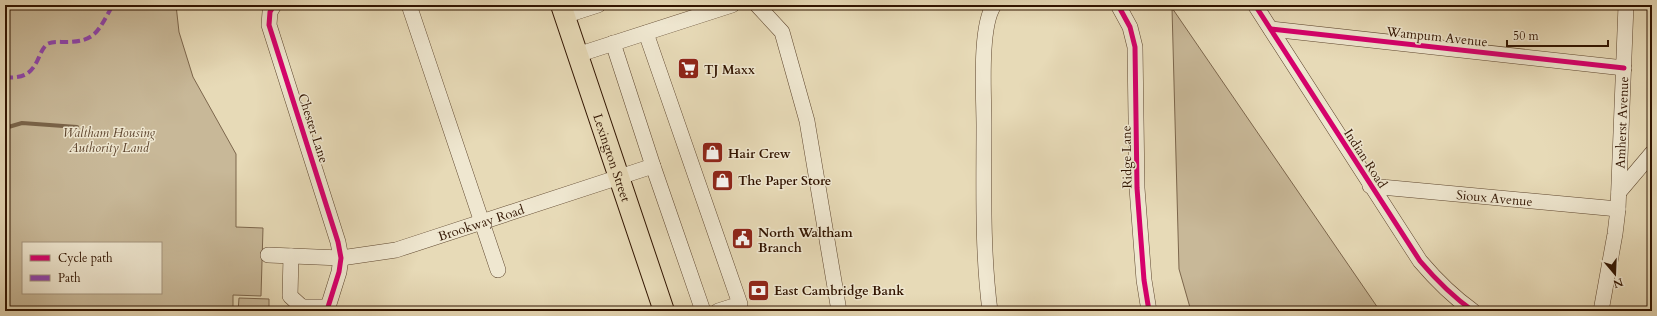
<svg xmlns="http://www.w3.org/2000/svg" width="1657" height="316" font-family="Cardo,serif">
  <rect width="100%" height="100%" fill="#e7dab7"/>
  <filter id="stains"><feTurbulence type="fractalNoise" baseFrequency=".005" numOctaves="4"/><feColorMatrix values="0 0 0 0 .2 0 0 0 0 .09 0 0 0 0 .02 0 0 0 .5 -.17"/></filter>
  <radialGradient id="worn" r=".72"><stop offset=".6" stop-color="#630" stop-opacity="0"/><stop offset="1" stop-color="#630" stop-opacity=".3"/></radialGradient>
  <g fill="#c8b898" stroke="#7c664c" fill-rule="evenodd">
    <path d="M5,5H176L179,32L193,77L236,154V227L263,228L261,296L233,295V311H5ZM23,243H161V293H23Z"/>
    <polygon points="1169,5 1170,5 1380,311 1191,311 1179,269 1172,8"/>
    <polygon points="239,298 269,299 269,311 238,311"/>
  </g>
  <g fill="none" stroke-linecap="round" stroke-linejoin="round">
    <polyline stroke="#796349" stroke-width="4" points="5,128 22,123 77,127"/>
    <defs>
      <g id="minor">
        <polyline points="274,5 270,12 269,25 338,242 341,258 339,272 328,307 302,307"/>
        <polyline points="409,5 498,270"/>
        <polyline points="757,5 782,32 807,121 839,311"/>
        <polyline points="1118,5 1130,27 1135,47 1137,188 1144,280 1149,311"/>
        <path d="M1255,5L1420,261C1437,281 1452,296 1473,311"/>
        <polyline points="564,16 598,5"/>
        <polyline points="1271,29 1624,68"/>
        <polyline points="646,33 740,304 718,311"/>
        <polyline points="613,43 653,166 703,311"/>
        <polyline points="577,55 732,5"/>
        <path id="s1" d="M1370,186L1618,209"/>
        <polyline points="1619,192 1652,153"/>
        <path id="s2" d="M268,255L341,258L396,250L653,166"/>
        <polyline points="291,256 290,296 302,307 302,311"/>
        <path d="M990,311C982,249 984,187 984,125C984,97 979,27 994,5"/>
        <path id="s3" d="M1601,311L1615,234L1618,209L1626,5"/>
      </g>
      <g id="major">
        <path id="s4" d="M561,5L664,311"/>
      </g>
    </defs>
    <use href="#minor" stroke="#5e462e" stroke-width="16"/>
    <use href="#major" stroke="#311400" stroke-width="22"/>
    <use href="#minor" stroke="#efe7d0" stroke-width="15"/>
    <use href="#major" stroke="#e7dab7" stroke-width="20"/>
    <path stroke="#8e44ad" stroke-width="4" stroke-dasharray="8 4" stroke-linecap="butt" d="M5,77C23,79 32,74 39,57C41,52 43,48 47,44C53,41 59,42 65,42C97,42 98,30 113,5"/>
    <defs>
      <g id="cycleway">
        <polyline points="274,5 270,12 269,25 338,242 341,258 339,272 328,307"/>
        <polyline points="1118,5 1130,27 1135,47 1137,188 1144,280 1149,311"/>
        <path d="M1255,5L1420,261C1437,281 1452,296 1473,311"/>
        <polyline points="1271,29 1624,68"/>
      </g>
    </defs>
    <use href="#cycleway" stroke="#efe7d0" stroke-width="8"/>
    <use href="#cycleway" stroke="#d6006c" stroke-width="5"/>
  </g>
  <defs>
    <symbol id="supermarket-square" viewBox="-11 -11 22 22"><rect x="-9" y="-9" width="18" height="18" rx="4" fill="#8f2418" stroke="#efe7d0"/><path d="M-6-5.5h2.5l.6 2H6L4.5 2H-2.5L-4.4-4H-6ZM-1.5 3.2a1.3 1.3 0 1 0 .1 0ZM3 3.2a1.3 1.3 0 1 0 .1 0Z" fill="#fff"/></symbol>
    <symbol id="shop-square" viewBox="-11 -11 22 22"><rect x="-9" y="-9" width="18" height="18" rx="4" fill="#8f2418" stroke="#efe7d0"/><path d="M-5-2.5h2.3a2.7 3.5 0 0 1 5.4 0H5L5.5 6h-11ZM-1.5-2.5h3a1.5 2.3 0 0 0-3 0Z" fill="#fff"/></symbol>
    <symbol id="civic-square" viewBox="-11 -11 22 22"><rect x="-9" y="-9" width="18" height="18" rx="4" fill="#8f2418" stroke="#efe7d0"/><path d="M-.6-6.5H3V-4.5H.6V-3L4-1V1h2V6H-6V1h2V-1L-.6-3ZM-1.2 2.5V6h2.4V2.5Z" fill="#fff"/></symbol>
    <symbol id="bank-square" viewBox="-11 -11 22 22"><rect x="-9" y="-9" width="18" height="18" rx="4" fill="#8f2418" stroke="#efe7d0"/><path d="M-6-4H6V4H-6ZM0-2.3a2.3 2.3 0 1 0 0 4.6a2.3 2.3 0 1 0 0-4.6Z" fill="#fff"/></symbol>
  </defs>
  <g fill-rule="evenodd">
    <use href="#supermarket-square" x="676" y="56" width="25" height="25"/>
    <use href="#shop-square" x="700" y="140" width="25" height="25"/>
    <use href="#shop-square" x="710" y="168" width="25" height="25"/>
    <use href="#civic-square" x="730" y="226" width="25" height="25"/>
    <use href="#bank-square" x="746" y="278" width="25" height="25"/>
  </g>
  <g text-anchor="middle" stroke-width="3" stroke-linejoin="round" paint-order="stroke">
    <g font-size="13" fill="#311400" stroke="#efe7d0">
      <text transform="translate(1437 36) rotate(6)" y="5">Wampum Avenue</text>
      <text dy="5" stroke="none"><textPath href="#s3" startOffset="190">Amherst Avenue</textPath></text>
      <text transform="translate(314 128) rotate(72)" y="5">Chester Lane</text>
      <text transform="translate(1126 157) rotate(-91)" y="5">Ridge Lane</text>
      <text dy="5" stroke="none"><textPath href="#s4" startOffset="161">Lexington Street</textPath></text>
      <text transform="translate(1366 158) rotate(57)" y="5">Indian Road</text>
      <text dy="5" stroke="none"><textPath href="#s1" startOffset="125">Sioux Avenue</textPath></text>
      <text dy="5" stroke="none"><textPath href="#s2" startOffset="218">Brookway Road</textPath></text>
    </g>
    <g font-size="13" font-weight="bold" fill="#311400" stroke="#efe7d0" text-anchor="start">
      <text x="704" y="74">TJ Maxx</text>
      <text x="728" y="158">Hair Crew</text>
      <text x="738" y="185">The Paper Store</text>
      <text x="758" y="237">North Waltham<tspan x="758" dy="15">Branch</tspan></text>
      <text x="774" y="295">East Cambridge Bank</text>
    </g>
    <g font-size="13" font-style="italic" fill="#5e452e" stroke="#efe7d0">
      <text x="109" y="137">Waltham Housing<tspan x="109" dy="15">Authority Land</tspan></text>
    </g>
  </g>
  <rect width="1657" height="316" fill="none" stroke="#e7dab7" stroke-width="20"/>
  <rect x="6" y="6" width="1645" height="304" fill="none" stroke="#311400" stroke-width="2"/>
  <rect x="10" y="10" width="1637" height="296" fill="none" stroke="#311400"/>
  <rect x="22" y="242" width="140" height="52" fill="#efe7d0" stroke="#a3937d"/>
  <rect x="30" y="255" width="20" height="6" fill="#d6006c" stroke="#a3937d"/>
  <text x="58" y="262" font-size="12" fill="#311400">Cycle path</text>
  <rect x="30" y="275" width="20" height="6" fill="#8e44ad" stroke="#a3937d"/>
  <text x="58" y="282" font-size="12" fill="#311400">Path</text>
  <g transform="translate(1615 274) rotate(161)" stroke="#efe7d0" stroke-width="3" paint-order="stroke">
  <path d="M0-3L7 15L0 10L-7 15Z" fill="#311400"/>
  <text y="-6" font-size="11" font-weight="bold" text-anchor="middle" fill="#311400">N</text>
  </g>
  <path d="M1507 40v6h101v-6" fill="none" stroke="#311400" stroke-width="2"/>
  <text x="1513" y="40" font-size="12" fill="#311400" stroke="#efe7d0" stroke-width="3" paint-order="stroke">50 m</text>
  <rect width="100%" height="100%" filter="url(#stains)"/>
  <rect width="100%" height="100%" fill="url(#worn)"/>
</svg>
